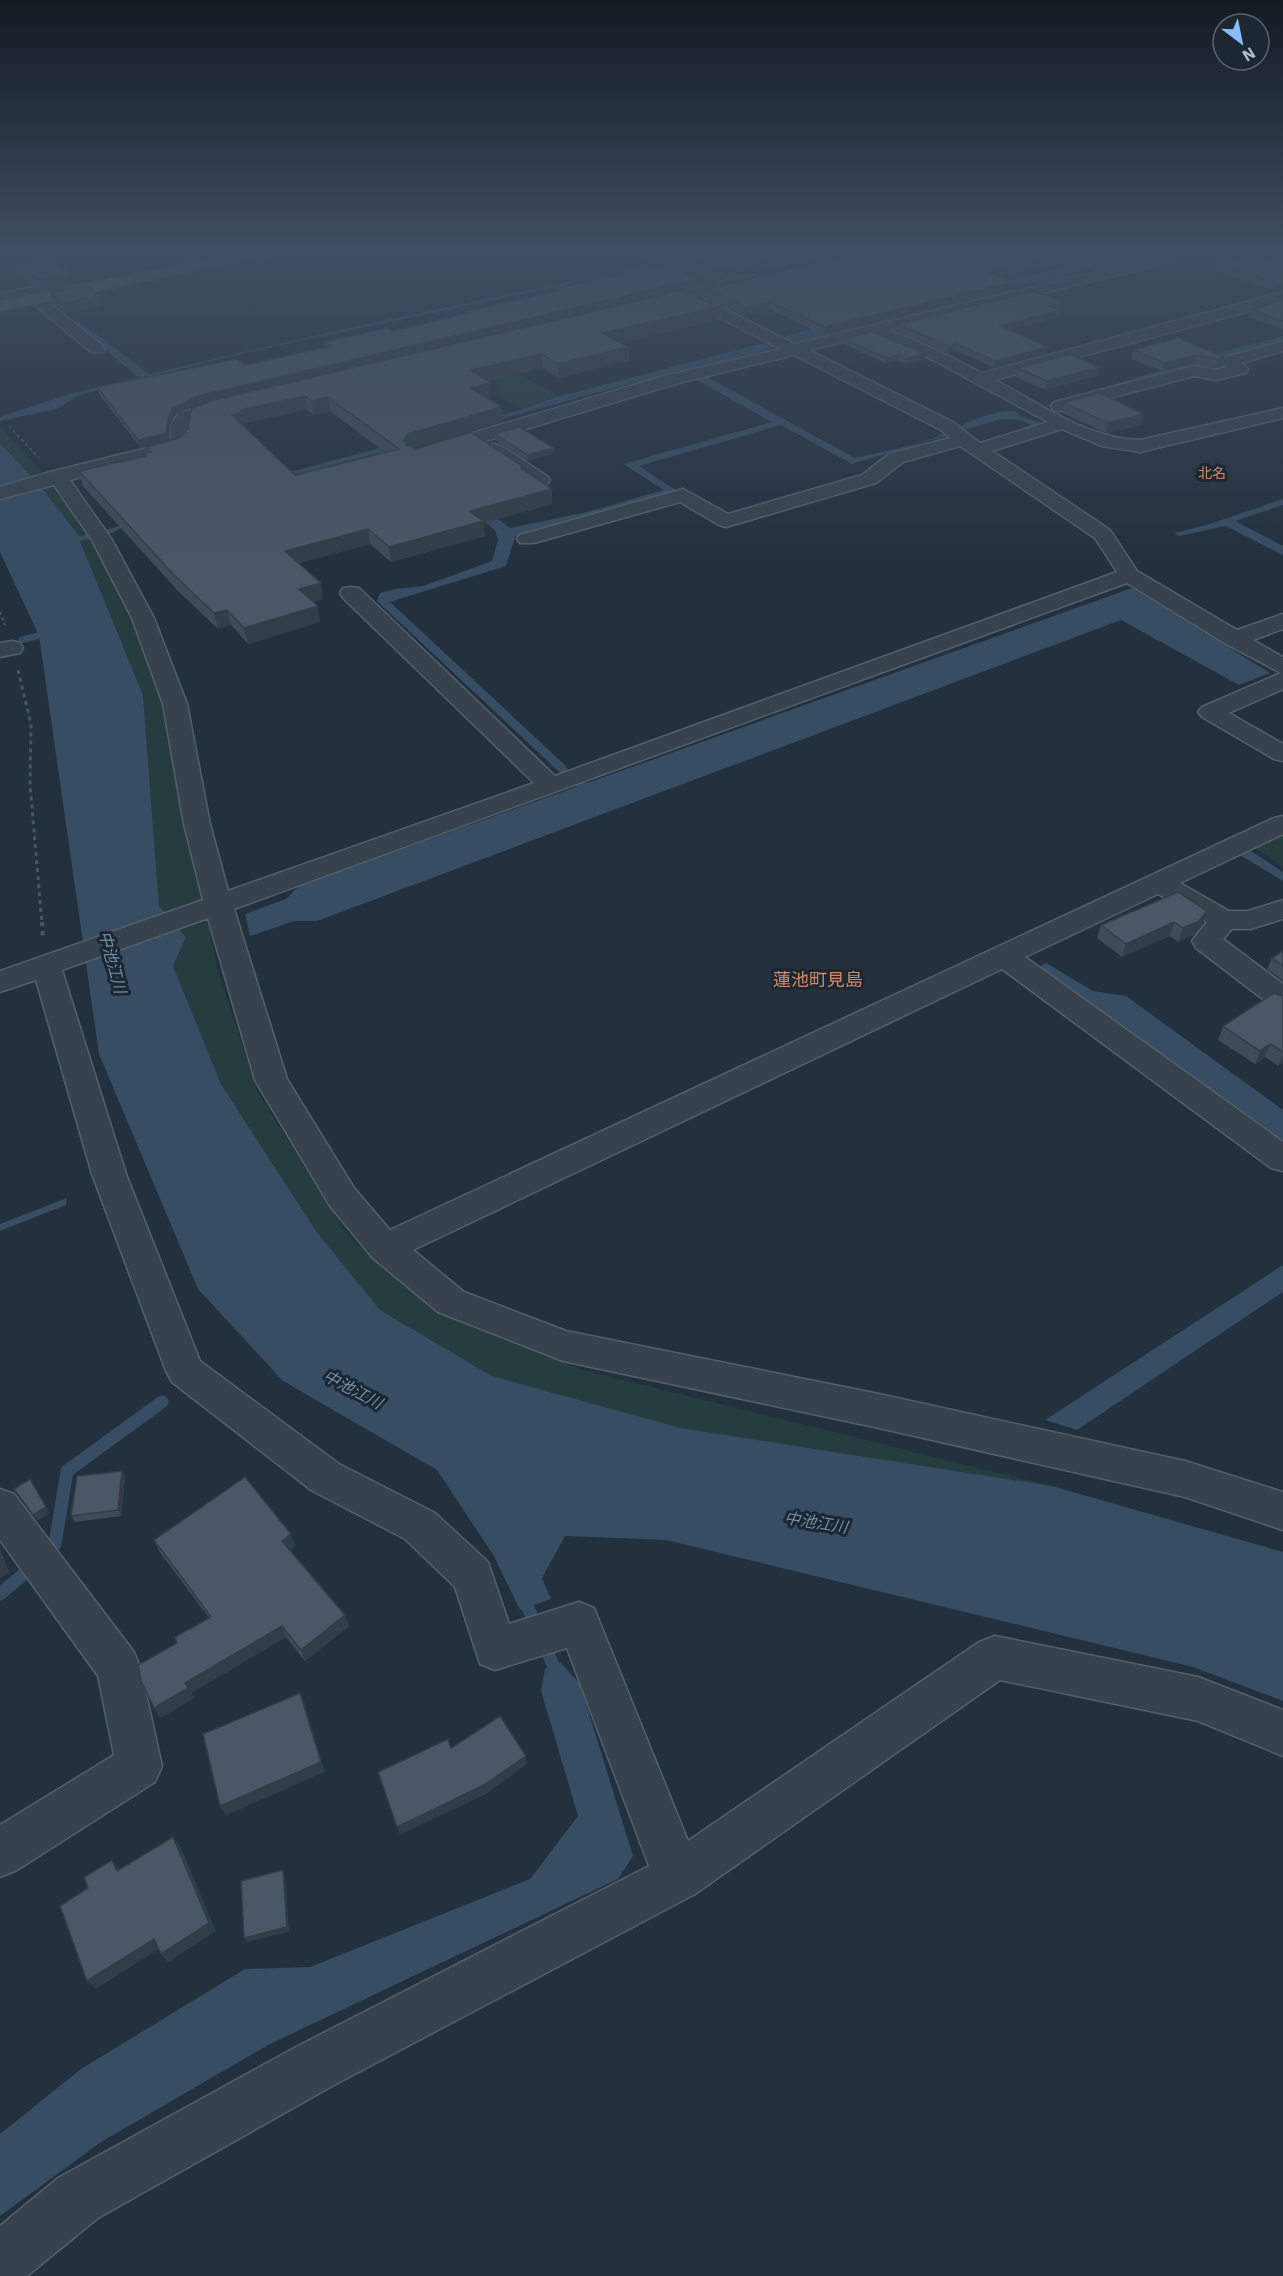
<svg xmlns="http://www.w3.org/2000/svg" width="1283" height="2276" font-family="'IBM Plex Sans','Noto Sans JP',sans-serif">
  <rect width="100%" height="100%" fill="#23303d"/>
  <g fill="#253d3e">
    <polygon points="511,369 556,395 557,397 520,410 493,393 500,388 491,377"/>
    <polygon points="0,426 52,483 87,535 79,536 42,488 0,443"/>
    <polygon points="91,538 135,618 166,711 217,967 257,1091 348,1236 444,1314 579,1369 1052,1486 681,1428 492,1376 380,1310 316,1231 221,1084 173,966 186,937 159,906 143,695 80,541"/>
    <polygon points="1283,832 1283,867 1252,846"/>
  </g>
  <g fill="#364d64">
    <polygon points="727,248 613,275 249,352 79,395 57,409 0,421 0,417 66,395 138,377 72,321 78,320 149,374 352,327"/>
    <path d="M1153,248H1166L1153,255L1104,267L1086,269L1070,277L1014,286L983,297L860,326L824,337L777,347L682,373L633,383L416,442L407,452L510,528L587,512L664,490L623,464L772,422L693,378L704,375L855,458C884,451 918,446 945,433C968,422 988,411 1015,411L1022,417L1042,423L1035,426L1016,419H1001L852,464L781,425L639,466L677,491L515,537L506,566L390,602L567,767L557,770L377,601L380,593L395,589L423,586L492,561L498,540L495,530L399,454L379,453L239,489L125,526L108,535L80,541L143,695L159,906L186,937L173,966L221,1084L316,1231L380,1310L492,1376L681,1428L1052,1486L1283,1552V1701L1193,1667L666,1540L565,1536L542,1578L551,1599L520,1610L494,1556L437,1470L283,1381L198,1289L99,1054L39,636L0,552V443L42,488L79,536L106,530L235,487L520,410L557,397L764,343L774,345L778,339L811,329L1094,259Z"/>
    <polygon points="1283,336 1283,340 1090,395 1086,393 1214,354"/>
    <polygon points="1283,499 1283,505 1235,521 1283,546 1283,555 1226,526 1179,536 1174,533 1210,524"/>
    <polygon points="1132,588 1270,673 1239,685 1121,620 317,921 294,921 250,936 245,914 286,899 299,886"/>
    <polygon points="1251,851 1283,872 1283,881 1240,855"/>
    <polygon points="1046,963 1093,991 1126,996 1283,1110 1283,1140 1039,967"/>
    <polygon points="67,1198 66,1205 0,1231 0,1224"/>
    <polygon points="1283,1265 1283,1292 1077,1430 1045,1420"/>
    <polygon points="560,1662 580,1684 633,1856 618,1879 268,2045 101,2142 0,2216 0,2134 81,2069 245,1969 310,1967 530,1879 578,1816 541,1691 545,1669"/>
  </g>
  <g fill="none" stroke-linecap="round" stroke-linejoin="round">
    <polyline stroke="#364d64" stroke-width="7" points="22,640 51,632"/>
    <polyline stroke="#364d64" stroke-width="8" points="562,769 581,785"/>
    <g stroke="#364d64" stroke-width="13">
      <polyline points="55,1544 67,1471 162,1402"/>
      <polyline points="0,1594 25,1573"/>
      <polyline points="522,1594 553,1665"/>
    </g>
    <defs>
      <g id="minor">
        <polygon points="203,248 219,248 234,260 227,264 222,263"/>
        <path d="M631,248H649L720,282L751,275L756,276L758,279L756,282L700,296L795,344L1133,263L1158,255L1166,248H1187L1168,261L1142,269L889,330L943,353L982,373L1283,292V302L995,380C1040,404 1088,439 1140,440L1283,408V418L1140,452L1102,446L1062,429L992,451L1110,530L1137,571L1237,630L1283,614V629L1253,640L1283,657V689L1229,713L1283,744V761L1274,759L1202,717L1198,712L1202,707L1281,673L1226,644L1127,583L234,909L287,1079L354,1188L390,1230L1274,818L1283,816V834L1180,883L1229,911H1248L1283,900V919L1250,929H1232L1223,939L1283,984V1009L1272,1006L1196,948L1192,941L1207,922L1158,894L1025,957L1283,1142V1171L1271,1168L1002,969L413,1250L464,1292L566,1331L879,1394L1185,1461L1283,1492V1530L1185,1497L879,1428L563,1361L438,1312L373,1258L330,1206L255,1080L208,918L62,970L126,1174L200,1361L339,1464L435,1513L488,1562L509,1624L579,1602L594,1608L688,1841L979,1642L995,1636L1198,1677L1283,1710V1756L1198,1721L1000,1680L695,1894L334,2085L98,2218L27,2276H0V2226L58,2178L296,2047L649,1866L567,1648L495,1670L480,1664L455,1587L405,1539L311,1490L172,1382L166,1371L92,1174L36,980L0,992V971L203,900L184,824L163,704L132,618L92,540L54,485L0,499V487L50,472L167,443L171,440V424L179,413L234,397L240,398L243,402L240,406L191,421L189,424V442L181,451L70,480L112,540L154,618L187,704L210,824L228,891L534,783L343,598L340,593L343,588L351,587L359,588L555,776L1117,572L1095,538L960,446L903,462L876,483L726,527L719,525L680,502L534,543H520L517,539L520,535L683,489L728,514L862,475L889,454L950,438L941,430L794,355L675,384L443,454H429L427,450L429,446L664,376L781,349L684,300L649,309L644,307L641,304L644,301L704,286ZM872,335L931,359L1048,422L980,443L953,422L809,350Z"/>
        <polygon points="1226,248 1247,248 1283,260 1283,269 1228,251"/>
        <polygon points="34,287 52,297 47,301 103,346 105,349 103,352 91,352 31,302 30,297 0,303 0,293"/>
        <polygon points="1283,341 1283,351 1242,363 1248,369 1246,373 1216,380 1194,376 1060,411 1054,410 1051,406 1054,402 1194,366 1216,370 1226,367 1221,362 1223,358"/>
        <polygon points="494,444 501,446 547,476 550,480 547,484 533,484 487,454 485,450 487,446"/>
        <polygon points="12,641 20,643 23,648 20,653 0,657 0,643"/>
        <polygon points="0,1489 14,1494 134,1652 140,1667 162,1766 155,1782 17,1870 0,1877 0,1825 114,1755 98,1676 0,1540"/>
      </g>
      <polygon id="major" points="264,248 292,248 285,252 0,311 0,301"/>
    </defs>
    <use href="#minor" stroke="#555f6b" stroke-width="3"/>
    <use href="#major" stroke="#404b56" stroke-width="3"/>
    <g stroke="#435a5b" stroke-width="2" stroke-dasharray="3 3" stroke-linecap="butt">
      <polyline points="9,426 39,458"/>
      <polyline points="0,612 5,625"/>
    </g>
    <polyline stroke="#435a5b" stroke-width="3" stroke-dasharray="4 4" stroke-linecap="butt" points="18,670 31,724 30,784 42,924"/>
    <polyline stroke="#435a5b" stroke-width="4" stroke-dasharray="4.5 4.5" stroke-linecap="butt" points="42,922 43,939"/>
    <use href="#minor" fill="#37424d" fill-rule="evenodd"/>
    <use href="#major" fill="#55616d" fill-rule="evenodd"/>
  </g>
  <g fill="#3f4b58" fill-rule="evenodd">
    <polygon points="654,248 856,248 720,280"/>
    <polygon points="880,248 1145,248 1145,250 1143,257 1132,261 1108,252 1002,277 1012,290 824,335 771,310 743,315 706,297 707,289"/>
    <polygon points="1259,256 1283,290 1277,291 1211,269 1213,262"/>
    <polygon points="661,260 698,285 199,403 175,415 170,425 169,439 166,441 140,447 99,394 97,387 245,365 325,347 324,342 392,331 465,314 465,311 556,291 556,289 655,266 655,261"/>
    <polygon points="16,265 74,284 44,290 31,285 19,275"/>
    <polygon points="50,292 100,296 102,306 66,313 52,302"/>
    <polygon points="1283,300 1283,329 1250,317 1252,310"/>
    <polygon points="1062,309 1059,310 1058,317 1009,330 1046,353 994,367 956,351 948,353 896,331 897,324"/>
    <path d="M718,320L620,343L628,347L629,361L558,378L542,368L487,381L492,397L487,398L502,407L503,421L413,448L524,467V470L552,489V504L483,523L485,536L391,562L370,544L299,563L323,599L313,602L320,622L248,644L231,625L218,629L178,591L83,486L79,471L145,456L144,453L148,452L147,447L179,438L188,429L191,409ZM307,410L314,415L330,411L386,453L295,475L245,427V423Z"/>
    <polygon points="844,339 925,359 905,364 897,360 885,363 844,344"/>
    <polygon points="1133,350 1224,357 1222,366 1216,368 1193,364 1163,371 1131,359"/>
    <polygon points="1017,368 1098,375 1046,390 1015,377"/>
    <polygon points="1064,403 1143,414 1141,425 1106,433 1062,413"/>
    <polygon points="495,434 554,453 527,461 495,440"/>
    <polygon points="1207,911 1202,925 1194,935 1178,942 1170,936 1122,957 1097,938 1101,925"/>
    <polygon points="1283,951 1283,981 1267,969 1272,958"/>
    <polygon points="1283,996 1283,1063 1278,1066 1265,1057 1255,1064 1218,1040 1223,1026"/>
    <polygon points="122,1471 125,1477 121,1516 75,1522 71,1516"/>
    <polygon points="154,1540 295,1546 290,1550 349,1626 305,1661 286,1637 191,1693 194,1698 160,1718 177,1643 209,1618 159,1551"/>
  </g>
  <g fill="#333d47">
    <polygon points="824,248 856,248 720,280 721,272"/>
    <polygon points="1095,248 1108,248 1108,252 989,280 990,273"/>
    <polygon points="1145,250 1143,257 1132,261 1133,253"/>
    <polygon points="72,274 74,284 44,290 41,280"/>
    <polygon points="698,279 698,285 199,403 175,415 170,425 169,439 166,441 140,447 138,440 168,418 173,408 198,396"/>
    <polygon points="1014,282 1012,290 824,335 825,327"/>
    <polygon points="1279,284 1283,284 1283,290 1277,291"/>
    <polygon points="100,296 102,306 66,313 63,303"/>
    <polygon points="771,302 771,310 743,315 744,307"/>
    <polygon points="1063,303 1062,309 1048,313 1050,306"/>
    <polygon points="718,307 718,320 603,347 603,333"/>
    <polygon points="1060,310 1058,317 999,333 1000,326"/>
    <polygon points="957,344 956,351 948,353 948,346"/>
    <polygon points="628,347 629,361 558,378 558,364"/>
    <polygon points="1048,347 1046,353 994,367 995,361"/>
    <polygon points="925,353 925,359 905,364 906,359"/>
    <polygon points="541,354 542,368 472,384 471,370"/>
    <polygon points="898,355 897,360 885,363 886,358"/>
    <polygon points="1196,355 1193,364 1163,371 1165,363"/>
    <polygon points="1224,357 1222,366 1216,368 1218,359"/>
    <polygon points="1099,367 1098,375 1046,390 1047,381"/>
    <polygon points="491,383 492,397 472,402 471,388"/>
    <polygon points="305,396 307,410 245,423 246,427 235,429 232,415 240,410"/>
    <polygon points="328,397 330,411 314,415 312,401"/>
    <polygon points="502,407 503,421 409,449 406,454 404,440 408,434"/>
    <polygon points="1143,414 1141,425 1106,433 1108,423"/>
    <polygon points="554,448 554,453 527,461 527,455"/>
    <polygon points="552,489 552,504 483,523 485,536 391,562 389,547 470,511"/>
    <polygon points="368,529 370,544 288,566 285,551"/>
    <polygon points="321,583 323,599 302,605 299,589"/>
    <polygon points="318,606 320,622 248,644 244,628"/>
    <polygon points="227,610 231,625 218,629 214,613"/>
    <polygon points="1207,911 1202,925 1194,935 1178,942 1183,928"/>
    <polygon points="1174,922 1170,936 1122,957 1126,944"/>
    <polygon points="1270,1044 1265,1057 1255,1064 1260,1051"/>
    <polygon points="1283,1055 1283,1063 1278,1066"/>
    <polygon points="122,1471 125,1477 121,1516 118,1510"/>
    <polygon points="46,1507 50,1513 37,1521 33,1515"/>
    <polygon points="291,1534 295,1546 286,1552 282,1541"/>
    <polygon points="0,1549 10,1573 0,1578"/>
    <polygon points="345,1615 349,1626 305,1661 301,1650"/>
    <polygon points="282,1626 286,1637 191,1693 194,1698 160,1718 154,1708 185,1683"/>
    <polygon points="300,1693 305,1704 325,1772 226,1815 220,1806"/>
    <polygon points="526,1756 527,1764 486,1794 400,1835 397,1827"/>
    <polygon points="173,1837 180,1846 216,1931 168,1962 161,1954"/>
    <polygon points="112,1860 119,1869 124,1880 117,1871"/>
    <polygon points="283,1870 285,1875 289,1932 247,1942 244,1938"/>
    <polygon points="154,1939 162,1947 96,1989 87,1981"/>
  </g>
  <g fill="#495766" stroke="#333d47" stroke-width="1.5" fill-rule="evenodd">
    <polygon points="670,248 824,248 721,272"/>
    <polygon points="880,248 1095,248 990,273 1014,282 825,327 771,302 744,307 707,289"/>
    <polygon points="1119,248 1145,248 1145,250 1133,253"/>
    <polygon points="1259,256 1283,264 1283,284 1279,284 1213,262"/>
    <polygon points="50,259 72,274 41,280 28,275 16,265"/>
    <polygon points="661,260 698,279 198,396 173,408 168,418 167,431 164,434 138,440 97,387 237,359 245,365 331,346 324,342 387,328 392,331 469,313 465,311 559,291 556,289 663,264 655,261"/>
    <polygon points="86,285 100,296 63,303 50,292"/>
    <path d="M684,290L718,307L603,333L628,347L558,364L541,354L471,370L491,383L471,388L502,407L408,434L404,440L406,445L416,449L471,432L524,467L521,468L552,489L470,511L483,521L389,547L368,529L285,551L321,583L299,589L318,606L244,628L227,610L214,613L174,575L79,471L146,456L144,453L151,452L147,447L179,438L188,429L191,409L210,401ZM305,396L312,401L328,397L399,449L295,475L232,415L243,413L240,410Z"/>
    <polygon points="1034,291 1063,303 1050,306 1060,310 1000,326 1048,347 995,361 957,344 948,346 897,324"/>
    <polygon points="1283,300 1283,321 1252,310"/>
    <polygon points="872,332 925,353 906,359 898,355 886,358 844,339"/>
    <polygon points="1178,338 1224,357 1218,359 1196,355 1165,363 1133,350"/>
    <polygon points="1070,354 1099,367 1047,381 1017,368"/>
    <polygon points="1100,393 1143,414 1108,423 1064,403"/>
    <polygon points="520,427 554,448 527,455 495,434"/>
    <polygon points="1178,892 1207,911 1199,921 1183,928 1174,922 1126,944 1101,925"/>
    <polygon points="1283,951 1283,966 1272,958"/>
    <polygon points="1274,993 1283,996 1283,1052 1270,1044 1260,1051 1223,1026"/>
    <polygon points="122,1471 118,1510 71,1516 77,1476"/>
    <polygon points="245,1477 291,1534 282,1541 345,1615 301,1650 282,1626 185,1683 188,1688 154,1708 141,1681 138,1665 177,1643 175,1637 211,1617 154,1540"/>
    <polygon points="30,1479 46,1507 33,1515 14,1489"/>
    <polygon points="300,1693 321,1762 220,1806 203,1734"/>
    <polygon points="500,1716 526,1756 484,1785 397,1827 378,1772 448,1739 451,1748"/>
    <polygon points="173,1837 209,1923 161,1954 154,1939 87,1981 60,1906 88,1888 84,1877 112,1860 117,1871"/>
    <polygon points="283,1870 287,1927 244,1938 241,1881"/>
  </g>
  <linearGradient id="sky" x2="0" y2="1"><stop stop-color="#131a22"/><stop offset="0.44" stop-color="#3f4e62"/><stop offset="1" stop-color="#3f4e62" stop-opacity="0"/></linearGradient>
  <rect width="1283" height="567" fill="url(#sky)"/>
  <g text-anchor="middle" stroke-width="6" stroke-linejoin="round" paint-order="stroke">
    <g font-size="14" fill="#d6895f" stroke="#1c2732">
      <text x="1212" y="478">北名</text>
    </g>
    <g font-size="16" font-style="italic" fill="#7190ac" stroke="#1c2732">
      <text transform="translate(113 962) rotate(75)" y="6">中池江川</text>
      <text transform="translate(353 1389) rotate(28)" y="6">中池江川</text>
      <text transform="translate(816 1522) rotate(9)" y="6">中池江川</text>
    </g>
    <g font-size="18" fill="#d6895f" stroke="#1c2732">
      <text x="818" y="986">蓮池町見島</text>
    </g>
  </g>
  <g transform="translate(1241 42) rotate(148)"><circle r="28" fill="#1c2732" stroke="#58636e" stroke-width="1.5"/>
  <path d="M0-4.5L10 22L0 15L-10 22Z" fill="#86bcfa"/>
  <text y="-9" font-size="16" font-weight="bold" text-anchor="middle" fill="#b2bcc8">N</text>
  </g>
</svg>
